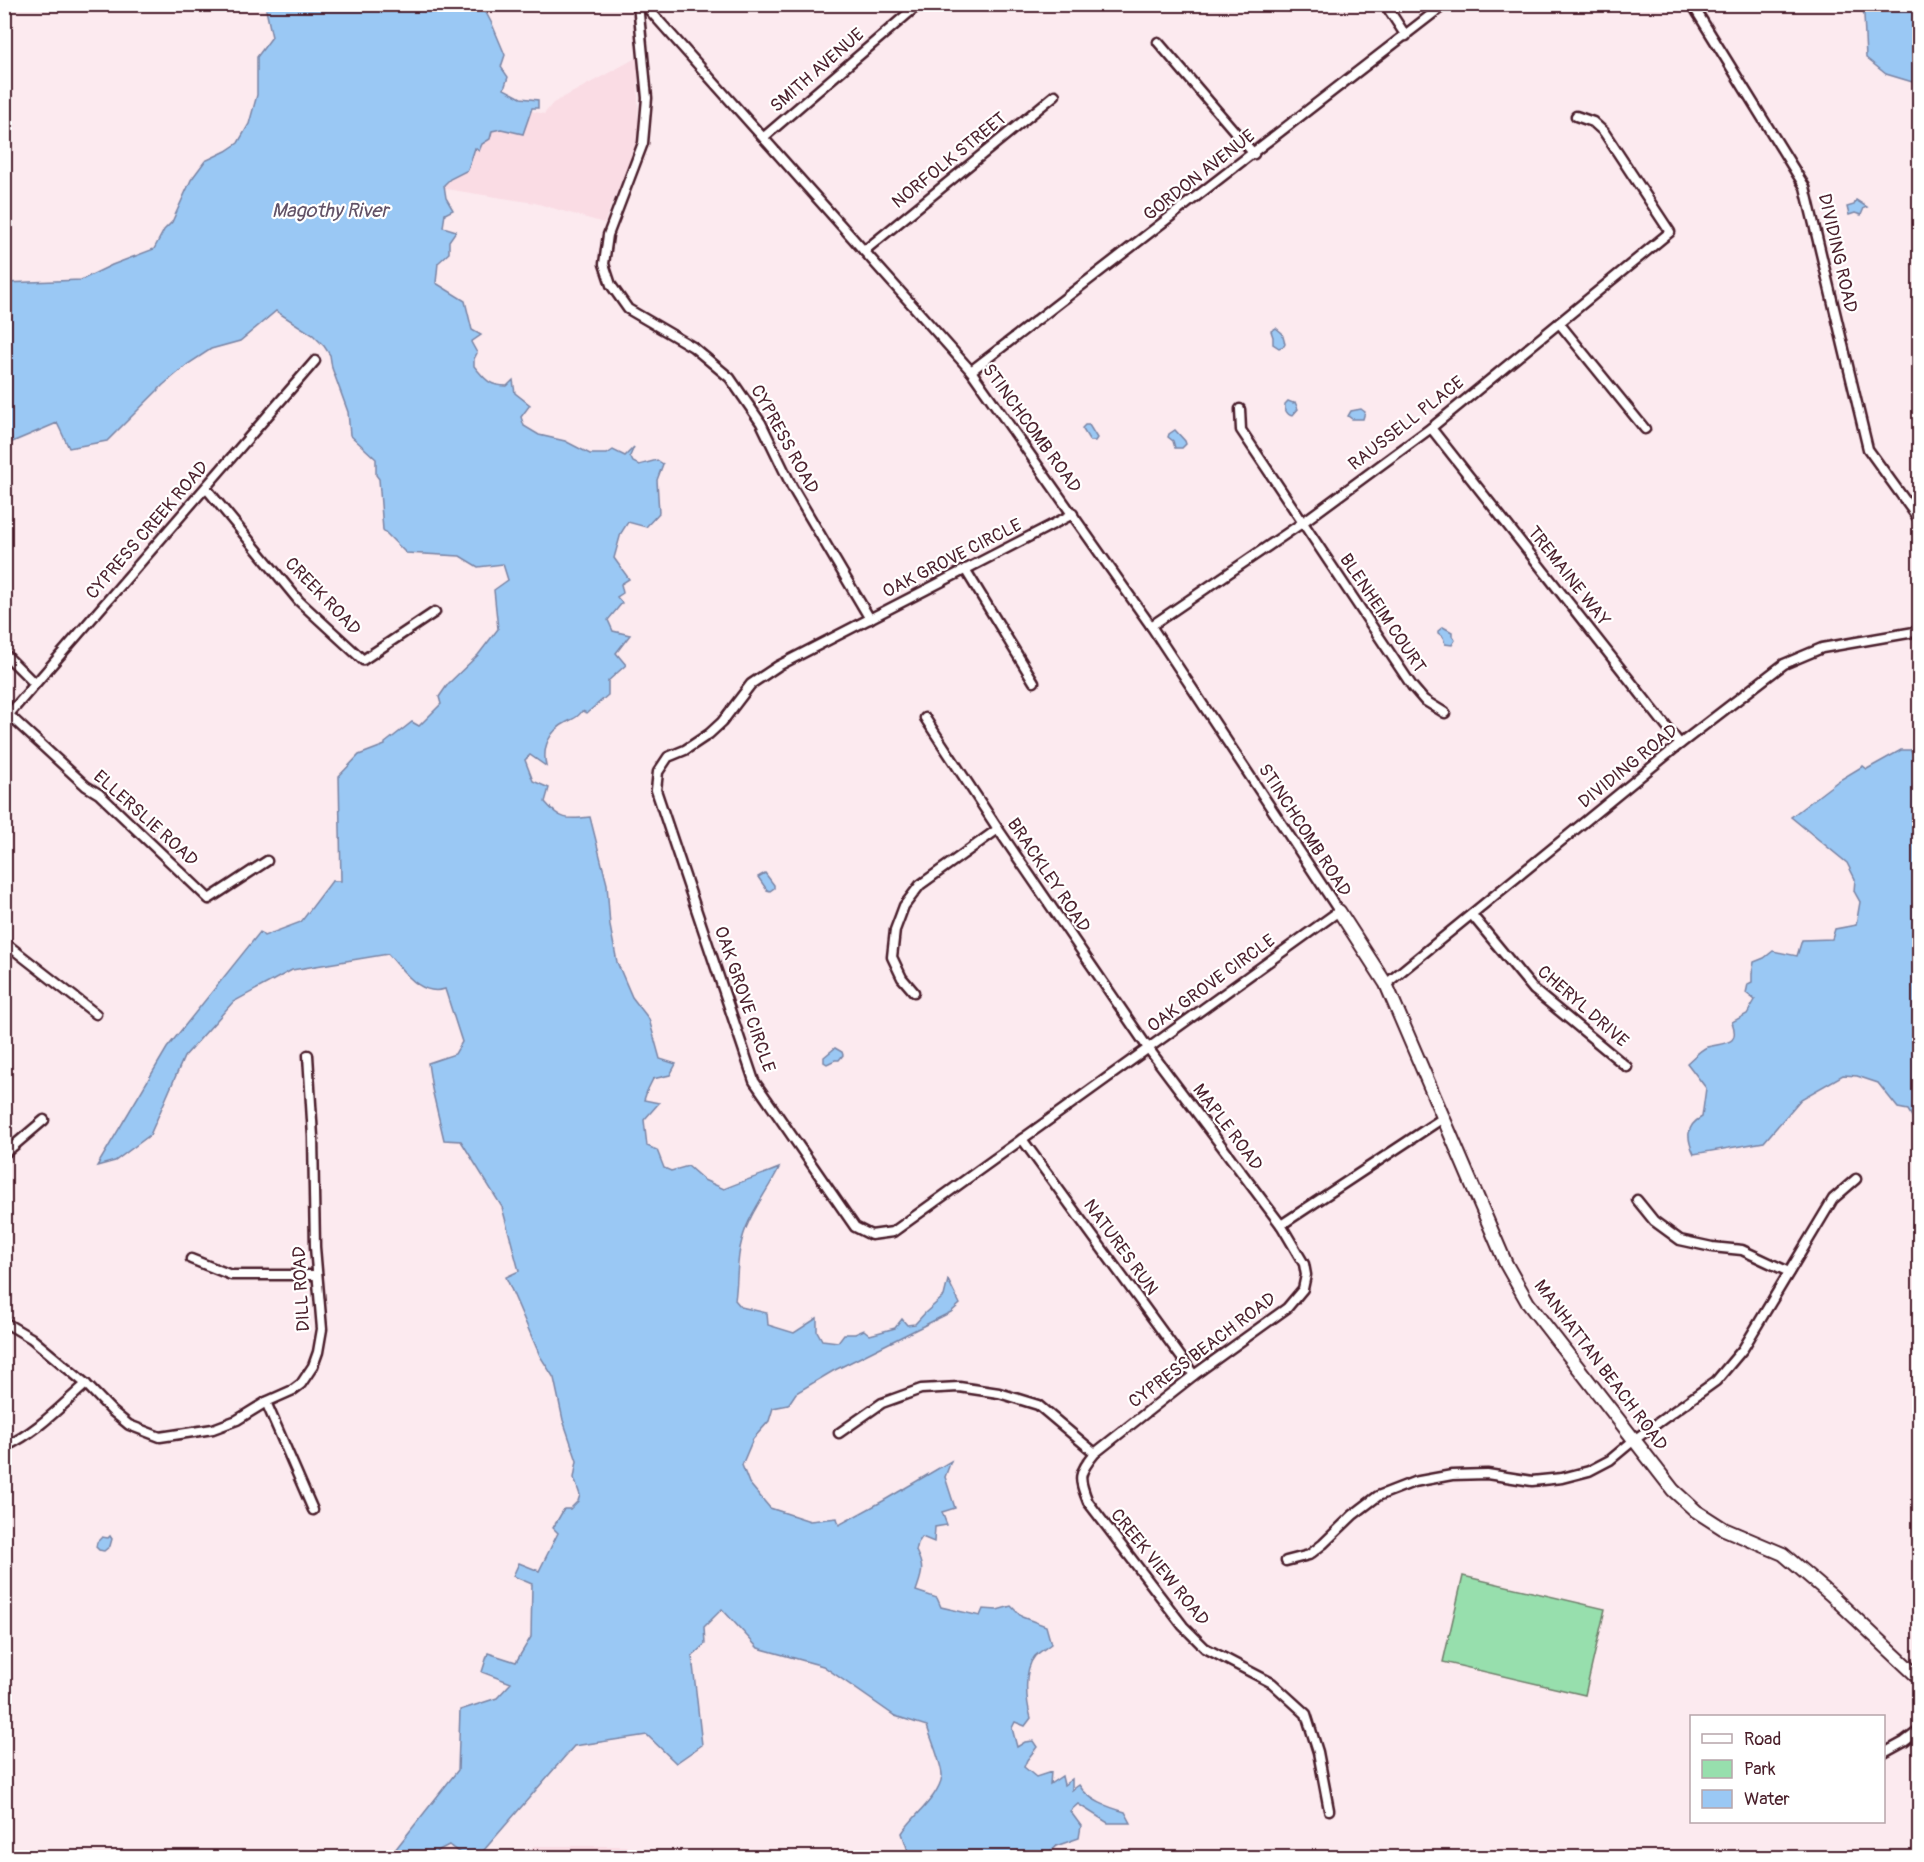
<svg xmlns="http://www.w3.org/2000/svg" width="1924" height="1862" font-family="Pangolin,sans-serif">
  <rect width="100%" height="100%" fill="#fceaef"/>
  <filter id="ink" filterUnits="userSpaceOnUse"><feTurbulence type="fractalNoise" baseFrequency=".0167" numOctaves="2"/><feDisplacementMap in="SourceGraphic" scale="12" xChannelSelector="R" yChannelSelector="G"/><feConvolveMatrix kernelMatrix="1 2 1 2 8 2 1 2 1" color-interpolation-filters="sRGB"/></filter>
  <g filter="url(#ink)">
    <g fill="#fadce4">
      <polygon points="638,57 638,142 604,223 535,203 408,183 387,75 544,114 553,103"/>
      <polygon points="534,1846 626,1846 635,1857 523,1857"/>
    </g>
    <polygon fill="#97dfad" stroke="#707f6c" stroke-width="1.5" points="1463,1576 1605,1609 1585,1695 1443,1662"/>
    <g fill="#9ac8f4" stroke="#7a84a4" stroke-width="1.5">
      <path d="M268,5H482L492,24L505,55L501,67L508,77L504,89L521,98L538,100V108H532L523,134L501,129L492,131L490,139L482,144L479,151L475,148L468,170L450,179L444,185L446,198L453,210L445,214L443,227L456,231L449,241V253L438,263L436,283L465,301L472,330L481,335L471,342L477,353L474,359V366C485,379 489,386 507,386L513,380L515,393L530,405L521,417L524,426L539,435L565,441L590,454H607L613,450L625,456L634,447L630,456L633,462L639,465L657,460L663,464L657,480L659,513L646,527L628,522L621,533L614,558L629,579L621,584L623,593L617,597L622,603L608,620L613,631L630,635L616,653L626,665L608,681V695L587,713L582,711C578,718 574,718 567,722C549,731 542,747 546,766L530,755L525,760L533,781L549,788L545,802C560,820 567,820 590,817L607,884L610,926L617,962L632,997L649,1019L660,1059L676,1064L670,1075L653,1079L647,1091L644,1100L659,1103L644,1120L647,1146L657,1150L664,1168L671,1171L688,1166L704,1180L724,1189C742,1181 760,1176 779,1168C767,1192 749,1214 742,1240C736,1260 738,1280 735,1300L741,1307L767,1313L768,1325L794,1333L817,1318V1331L822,1340L838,1342L844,1334H855L864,1330L870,1335L895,1328L902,1319L907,1325L915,1324L925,1313L944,1296L948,1280L960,1304L951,1312L833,1371L796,1393L788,1405L773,1408L769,1421L753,1439L742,1465L749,1483L770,1508L810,1521L837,1518L839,1525L883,1501L951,1461L945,1477L955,1508L942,1512L947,1525L935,1527L934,1542L922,1537L918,1543L916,1551C925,1569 922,1573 916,1591L937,1598L941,1607L980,1616L983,1609L997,1610L1011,1606L1022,1617L1046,1626L1051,1644C1046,1648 1039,1652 1035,1656C1023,1670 1026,1701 1031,1718L1025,1726L1015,1722L1012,1728L1017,1747L1025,1742L1033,1741L1037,1747L1027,1760L1024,1767L1036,1777L1051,1772L1050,1784L1062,1776L1064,1785L1072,1779V1790L1079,1785C1089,1801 1108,1807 1125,1812L1131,1823H1108L1078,1804L1070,1811L1081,1826L1079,1838L1056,1846L1044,1857H910L902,1833C913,1816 939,1797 942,1776C943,1768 930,1736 927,1726L895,1716L823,1666L758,1648L722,1609L704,1627L705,1644L692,1656L702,1745L676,1763L647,1735L574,1746L478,1857C464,1858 459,1853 449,1845L437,1851L434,1857H397L395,1850L458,1770L460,1710L497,1698L511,1683L482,1672L488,1653L516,1662L531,1637L532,1584L513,1576L519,1563L539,1571L558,1533L553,1528L564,1509H570L578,1501L580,1495L574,1478L577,1461L563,1420L554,1378L540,1356L506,1277L519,1271L502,1207L461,1141L444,1140L432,1089L428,1063L455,1054L462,1042L445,989C420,997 404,971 388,954L292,970L233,1002L184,1057L150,1135L115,1161L97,1166L167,1048L260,932L264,936L301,922L332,881H341L339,776L359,755L385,745V743L412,722L419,726L441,704L439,697L448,684L478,655L498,629L494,590L508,580L503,564L478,567L460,556L406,553L383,530L379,479L376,475V459L350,435L348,412L332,368L330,355L324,346L313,335L276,311L240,341L211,349L188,364L163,385L107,441L69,448L57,423L5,445V283L81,280L112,265L154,249L164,230L172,222L191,180L205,161L226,151L238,143L249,124L257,95V57L272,37L266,10Z"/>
      <polygon points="1860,5 1919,5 1919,84 1886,74 1866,58 1864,15"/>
      <polygon points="1856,200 1867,207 1864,208 1861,215 1855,213 1849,215 1847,207 1854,205"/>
      <polygon points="1276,328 1282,333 1285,344 1284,346 1279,348 1273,344 1273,337 1271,331"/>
      <path d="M1288,401L1293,403L1295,402L1298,409L1292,416C1287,415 1284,409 1285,404Z"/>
      <polygon points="1361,409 1365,412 1363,419 1352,419 1348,416 1351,411"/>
      <polygon points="1085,425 1089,425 1097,438 1095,441 1090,441 1082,428"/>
      <polygon points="1175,430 1185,441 1186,444 1182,448 1175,448 1173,441 1168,437 1169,434"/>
      <polygon points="1443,627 1452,632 1452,636 1455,640 1452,645 1445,644 1443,637 1438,633 1438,631"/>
      <path d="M1901,750H1911L1919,767V1141L1914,1133L1916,1123L1908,1110L1898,1108L1878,1083L1857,1076L1843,1075L1801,1099L1764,1142L1694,1154C1687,1139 1685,1126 1702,1117L1706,1088L1687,1063C1693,1058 1700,1050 1707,1047C1723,1042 1741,1047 1732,1022L1747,1014L1755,1000L1746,993L1748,984L1752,982V973L1754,962L1764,958L1773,951L1797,956L1802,940L1832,939L1835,929L1856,925L1860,902L1854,891L1855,879L1847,863L1791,817L1838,781L1863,766L1867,769Z"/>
      <polygon points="765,873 774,885 774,888 770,891 767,890 758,877"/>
      <polygon points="835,1048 842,1052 843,1055 839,1060 835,1060 827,1064 824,1062 824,1057"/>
      <polygon points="110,1536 112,1539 110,1546 104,1551 99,1550 96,1547 97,1542 102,1537 108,1538"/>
    </g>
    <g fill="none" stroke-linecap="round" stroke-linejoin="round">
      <defs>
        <g id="street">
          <polyline points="638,4 647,98 643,143 608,235 604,264 611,285 628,309 693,347 730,378 761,423 792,487 870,619"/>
          <polyline points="644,4 971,371 1151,626 1339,911 893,1232 871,1235 855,1227 754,1081 656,790 658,772 668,757 685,750 709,734 722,722 751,684 778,666 1073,514"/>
          <polyline points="1385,4 1406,36"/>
          <polyline points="1692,4 1805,187 1868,449 1920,521"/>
          <polyline points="1158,42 1254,154"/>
          <polyline points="764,137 919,4"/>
          <polyline points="864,251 1055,95"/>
          <polyline points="1559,323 1645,429"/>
          <polyline points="971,371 1445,4"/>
          <polyline points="1240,409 1241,430 1412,686 1424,700 1445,713"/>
          <polyline points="1431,428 1680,744"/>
          <polyline points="206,488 299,601 363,660 435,612"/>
          <polyline points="965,569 1034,682"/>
          <polyline points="1151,626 1302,523 1431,428 1670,232 1604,132 1593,122 1576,116"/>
          <polyline points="4,653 35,684"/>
          <polyline points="9,715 86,786 99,794 209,899 267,861"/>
          <polyline points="925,718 998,829 1148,1048 1281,1225"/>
          <polyline points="4,720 315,361"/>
          <polyline points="1472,915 1534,990 1627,1067"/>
          <polyline points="4,942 96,1014"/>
          <polyline points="1386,984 1680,744 1784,664 1822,648 1920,631"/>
          <polyline points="914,992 902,978 892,957 895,930 904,906 920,885 998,829"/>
          <polyline points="1022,1139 1194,1375"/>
          <polyline points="4,1154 44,1120"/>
          <polyline points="1637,1200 1654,1221 1680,1240 1712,1247 1742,1250 1789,1272"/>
          <polyline points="191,1259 231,1275 317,1275"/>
          <polyline points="4,1322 31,1338 86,1384 112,1411 129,1425 160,1437 213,1429 237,1420 266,1402 293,1390 301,1384 313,1366 318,1352 322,1329 315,1247 313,1137 308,1055"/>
          <polyline points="266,1402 313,1510"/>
          <polyline points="839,1433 882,1403 921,1389 959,1387 999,1393 1038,1405 1095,1453"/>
          <path d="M4,1447C36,1433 60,1407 86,1384"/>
          <polyline points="1286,1561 1309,1555 1323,1544 1353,1515 1378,1496 1414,1482 1452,1475 1487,1474 1532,1481 1562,1478 1589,1471 1610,1460 1634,1440 1716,1381 1743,1349 1833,1199 1856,1179"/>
          <polyline points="1884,1753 1904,1742 1920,1730"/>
          <path d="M1329,1810L1318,1752L1306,1714L1272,1683L1205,1648L1183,1626L1088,1502C1078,1477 1078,1474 1095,1453L1194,1375L1287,1308L1303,1289L1306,1275L1304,1264L1281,1225L1443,1118"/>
        </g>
        <polyline id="secondary" points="1339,911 1386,984 1506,1264 1528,1303 1673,1490 1696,1511 1724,1529 1783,1554 1831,1595 1920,1679"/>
      </defs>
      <use href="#street" stroke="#4a1f2b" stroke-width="13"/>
      <use href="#secondary" stroke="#4a1f2b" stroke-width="16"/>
      <use href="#street" stroke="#fff" stroke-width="8"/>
      <use href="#secondary" stroke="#fff" stroke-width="12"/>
    </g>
  </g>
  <g text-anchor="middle" stroke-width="4.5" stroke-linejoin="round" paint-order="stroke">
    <g font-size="18" fill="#4a1f2b" stroke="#fff">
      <text transform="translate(817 70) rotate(-41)" y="6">SMITH AVENUE</text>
      <text transform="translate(949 160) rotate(-39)" y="6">NORFOLK STREET</text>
      <text transform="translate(1199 175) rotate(-38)" y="6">GORDON AVENUE</text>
      <text transform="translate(1838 253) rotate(77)" y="6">DIVIDING ROAD</text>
      <text transform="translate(1406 423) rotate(-38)" y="6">RAUSSELL PLACE</text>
      <text transform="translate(1032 428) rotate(54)" y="6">STINCHCOMB ROAD</text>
      <text transform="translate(785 439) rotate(61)" y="6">CYPRESS ROAD</text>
      <text transform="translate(147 530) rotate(-49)" y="6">CYPRESS CREEK ROAD</text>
      <text transform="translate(952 558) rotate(-27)" y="6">OAK GROVE CIRCLE</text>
      <text transform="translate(1569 576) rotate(52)" y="6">TREMAINE WAY</text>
      <text transform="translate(323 596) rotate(46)" y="6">CREEK ROAD</text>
      <text transform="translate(1383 613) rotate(56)" y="6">BLENHEIM COURT</text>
      <text transform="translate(1628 766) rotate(-39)" y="6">DIVIDING ROAD</text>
      <text transform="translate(146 818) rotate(42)" y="6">ELLERSLIE ROAD</text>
      <text transform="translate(1305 830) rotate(57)" y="6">STINCHCOMB ROAD</text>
      <text transform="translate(1049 875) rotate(56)" y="6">BRACKLEY ROAD</text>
      <text transform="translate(1211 983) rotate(-36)" y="6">OAK GROVE CIRCLE</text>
      <text transform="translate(745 999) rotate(71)" y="6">OAK GROVE CIRCLE</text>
      <text transform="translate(1583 1006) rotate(41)" y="6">CHERYL DRIVE</text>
      <text transform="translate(1228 1127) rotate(53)" y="6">MAPLE ROAD</text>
      <text transform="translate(1121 1247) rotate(54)" y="6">NATURES RUN</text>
      <text transform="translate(301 1289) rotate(-93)" y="6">DILL ROAD</text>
      <text transform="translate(1202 1350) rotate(-37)" y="6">CYPRESS BEACH ROAD</text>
      <text transform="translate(1601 1365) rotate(53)" y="6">MANHATTAN BEACH ROAD</text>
      <text transform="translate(1160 1567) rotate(51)" y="6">CREEK VIEW ROAD</text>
    </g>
    <g font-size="20" font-style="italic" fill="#625267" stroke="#fff">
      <text x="330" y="217">Magothy River</text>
    </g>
  </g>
  <rect width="1924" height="1862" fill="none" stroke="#fff" stroke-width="24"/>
  <rect x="12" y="12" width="1900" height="1838" fill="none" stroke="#4a1f2b" stroke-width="2" filter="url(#ink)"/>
  <rect x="1690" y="1715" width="195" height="108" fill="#ffffff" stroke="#b7a5aa" stroke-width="1.5"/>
  <rect x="1702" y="1734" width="30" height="9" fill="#ffffff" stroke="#b7a5aa" stroke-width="1.5"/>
  <text x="1744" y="1745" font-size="18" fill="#4a1f2b">Road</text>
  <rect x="1702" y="1760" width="30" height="18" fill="#97dfad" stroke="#b7a5aa" stroke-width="1.5"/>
  <text x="1744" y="1775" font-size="18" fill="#4a1f2b">Park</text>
  <rect x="1702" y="1790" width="30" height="18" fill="#9ac8f4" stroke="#b7a5aa" stroke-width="1.5"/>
  <text x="1744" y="1805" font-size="18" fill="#4a1f2b">Water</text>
</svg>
